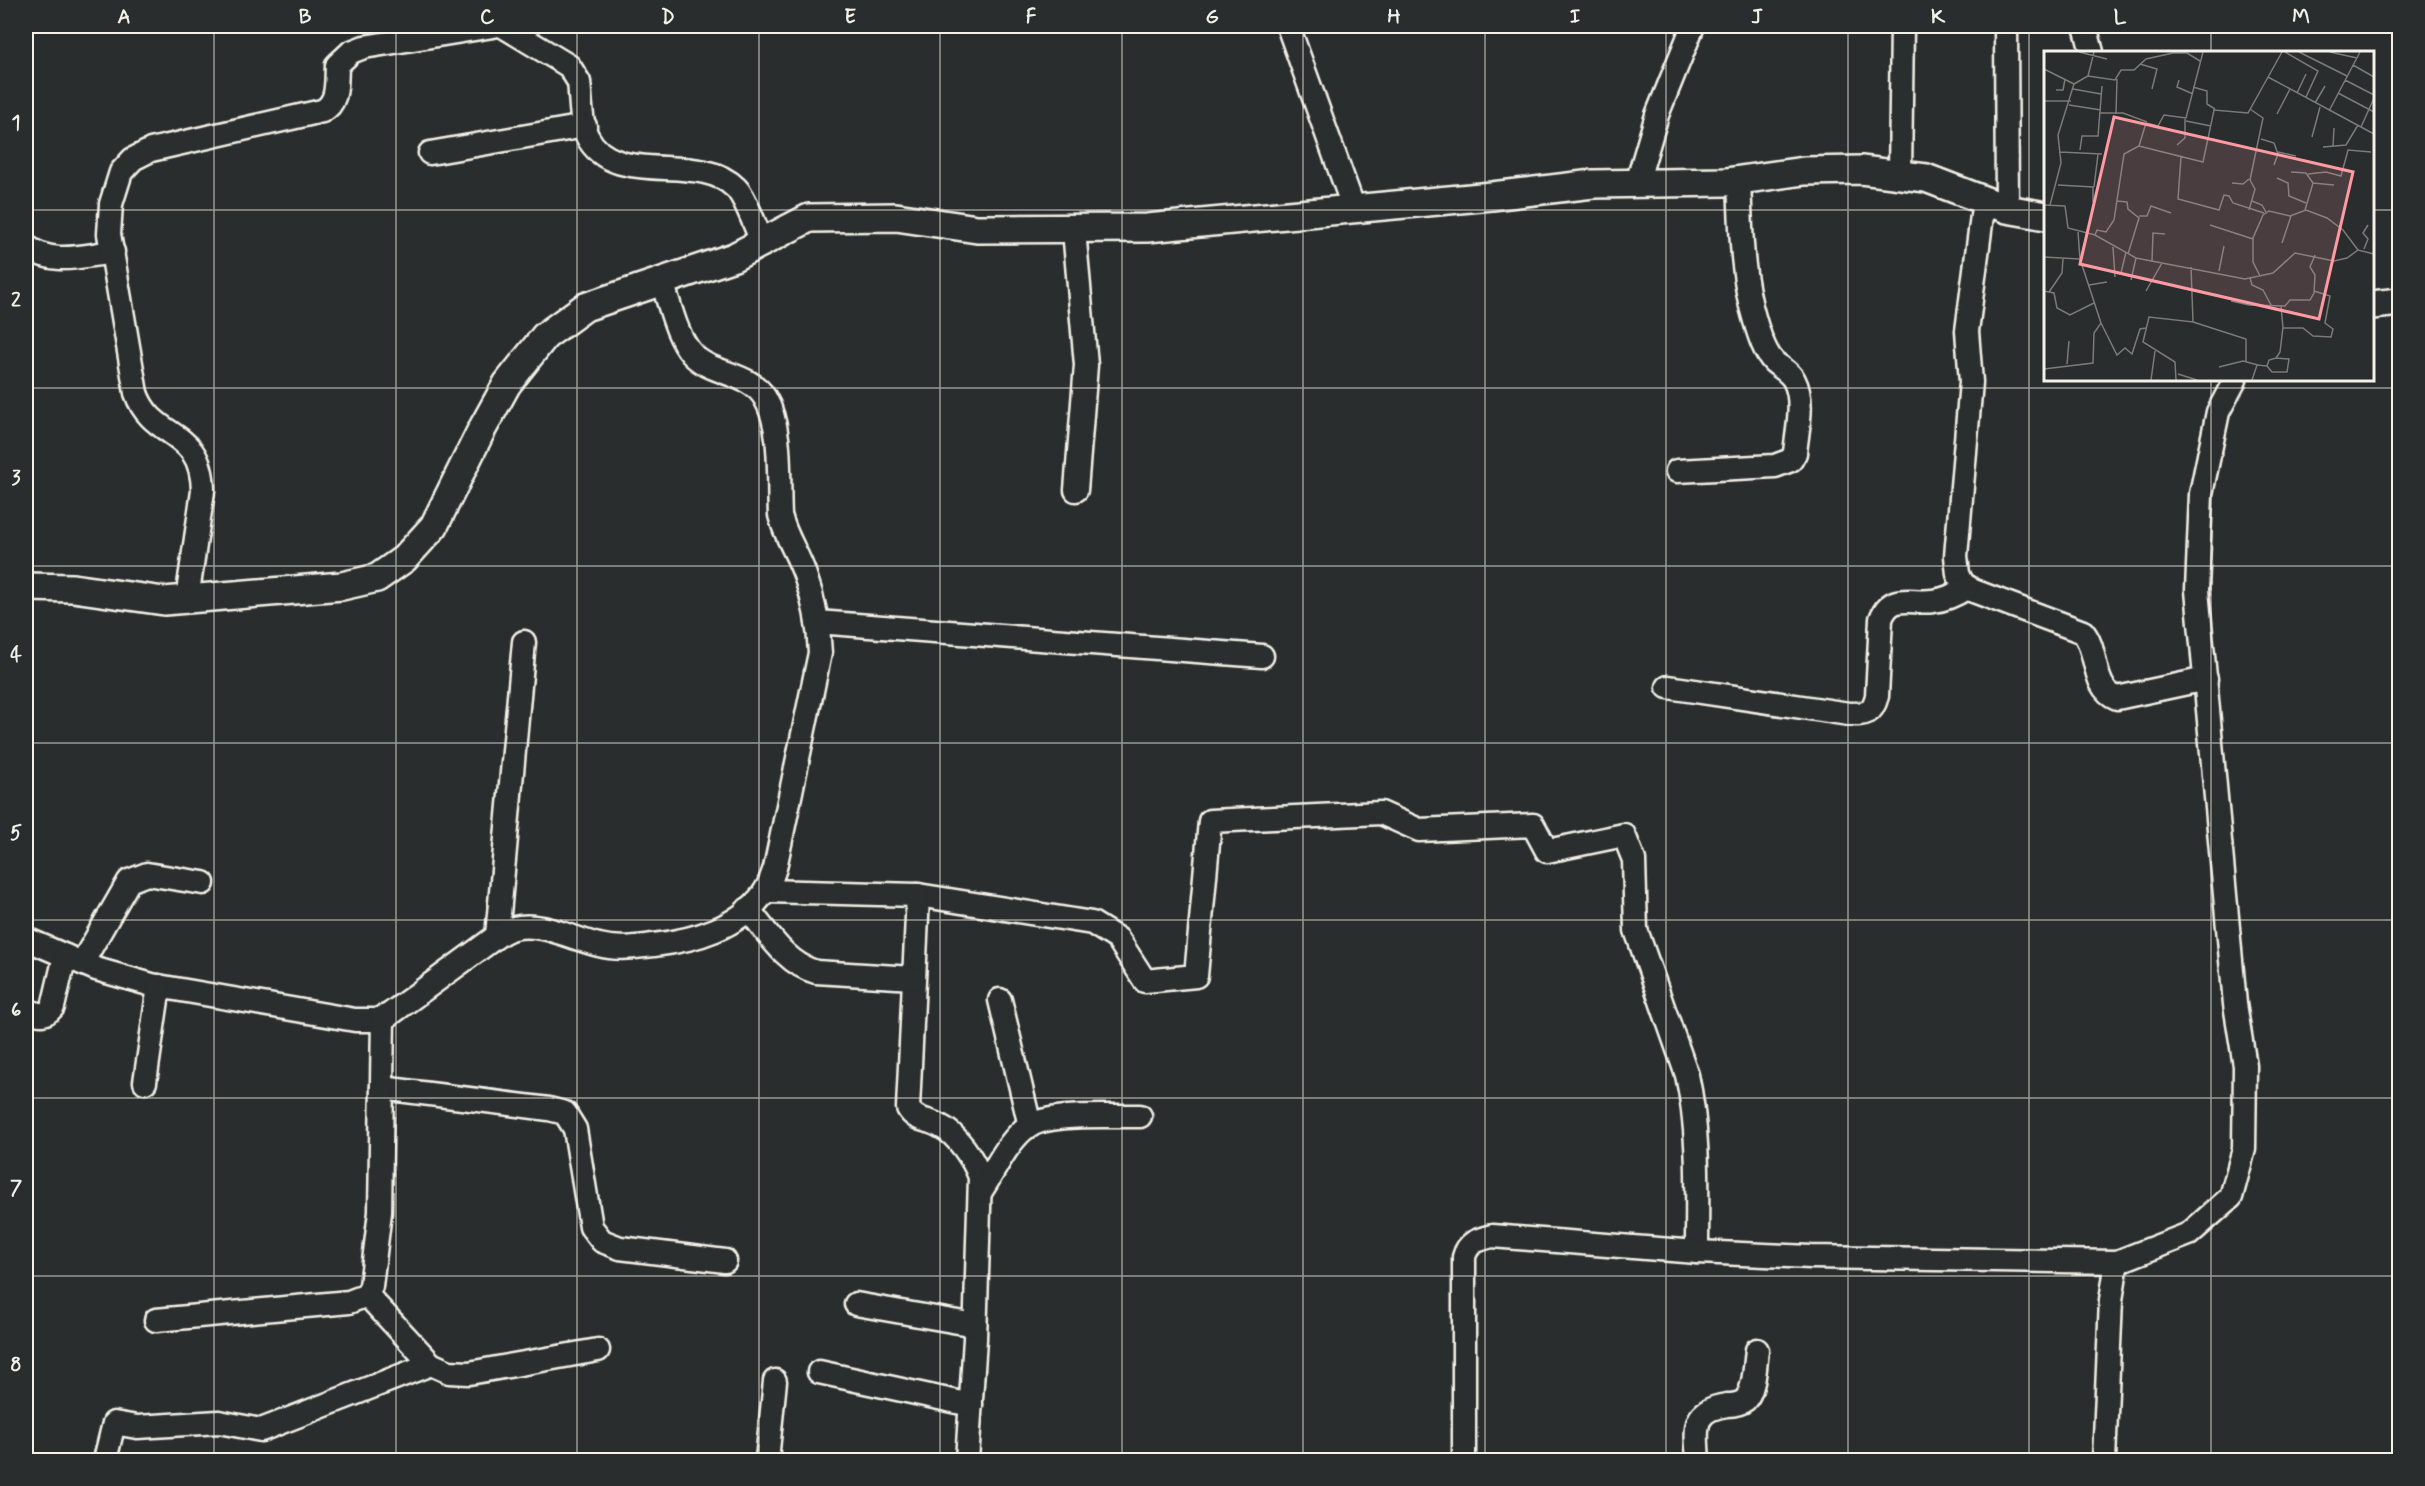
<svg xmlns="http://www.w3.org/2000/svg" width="2425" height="1486" font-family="Mynerve,sans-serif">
  <rect width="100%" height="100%" fill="#2a2d2e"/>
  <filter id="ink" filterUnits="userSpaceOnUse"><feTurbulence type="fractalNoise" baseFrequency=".0167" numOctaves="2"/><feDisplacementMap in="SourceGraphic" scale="12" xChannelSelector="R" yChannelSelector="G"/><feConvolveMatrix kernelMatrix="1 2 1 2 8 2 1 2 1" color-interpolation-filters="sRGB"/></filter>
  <g filter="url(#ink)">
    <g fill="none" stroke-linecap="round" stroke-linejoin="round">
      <defs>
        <g id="minor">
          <path d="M503,26L569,66L579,82C581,98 580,121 587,136C614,190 698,149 736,188C746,198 755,227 762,241"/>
          <polyline points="1288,26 1354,209"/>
          <polyline points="2006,26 2007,209"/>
          <polyline points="2085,26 2092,52"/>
          <polyline points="430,153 585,126"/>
          <polyline points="1900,175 1902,26"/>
          <polyline points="1637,183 1657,115 1693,26"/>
          <path d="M1984,200L1967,331L1971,382L1956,556L1958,574L1963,584L1971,590L2083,632C2099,651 2091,688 2117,698L2206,679"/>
          <polyline points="1074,230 1086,365 1076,490"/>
          <path d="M26,246C52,266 81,256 113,252"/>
          <path d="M1677,471L1775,466L1791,460L1795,453C1797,431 1805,401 1794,380C1790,372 1781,368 1774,362C1764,352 1759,334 1755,321C1741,275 1741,227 1739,180"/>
          <path d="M187,599L203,491C202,426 153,442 136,393L109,234L111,204L121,172L133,159L151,150L322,111C339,103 336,82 337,65L351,52L364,47L493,26"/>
          <polyline points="817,622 1262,656"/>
          <path d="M1668,687L1849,714C1867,714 1872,714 1877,696L1881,619C1891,592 1911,604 1933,601C1946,600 1957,594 1968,587"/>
          <path d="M765,891L918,895L1092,923L1118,939L1145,981L1196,976L1210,821L1381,813L1419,830L1533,825L1547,851L1624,835L1634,860L1636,930L1687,1075C1700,1134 1697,1193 1697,1252"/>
          <path d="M918,895L908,1108C915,1121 928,1119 940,1126C957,1134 974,1160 980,1177L975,1339L967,1460"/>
          <path d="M748,909C768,933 786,964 816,972L913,978"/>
          <polyline points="497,936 524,642"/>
          <path d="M26,939L96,969L152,985L355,1020H376L389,1015L497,936C502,933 508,929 514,928C541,921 573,939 599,945C618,950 635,947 654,945C695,940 738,928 764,893C769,886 772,876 775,868L820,653C819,627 814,600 805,575C798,554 785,536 780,515C778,480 783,428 765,398C750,372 711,375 692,354C676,336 670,304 662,282"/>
          <polyline points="82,963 129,881 147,874 203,883"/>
          <polyline points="1000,1000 1030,1126"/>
          <path d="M26,1010C38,1014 44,1018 53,1007L65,956"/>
          <polyline points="145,1082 159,986"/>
          <polyline points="382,1088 549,1109 565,1113 575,1129 591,1227 602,1241 620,1248 725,1261"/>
          <path d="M981,1191C994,1172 1005,1146 1023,1130C1044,1111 1111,1117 1140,1116"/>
          <polyline points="367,1295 431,1364 449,1372 469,1373 598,1350"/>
          <polyline points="856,1304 975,1325"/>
          <polyline points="156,1320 349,1302 367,1295 371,1286 380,1212 383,1017"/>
          <polyline points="819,1372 971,1405"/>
          <polyline points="105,1460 114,1423 137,1427 219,1422 261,1430 431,1364"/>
          <polyline points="767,1460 775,1381"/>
          <path d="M1464,1460V1257C1468,1242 1477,1240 1492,1236L1697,1252L1811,1257L2117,1262"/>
          <path d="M1698,1460C1696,1429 1691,1410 1727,1405C1734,1405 1740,1404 1745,1400C1755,1390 1755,1364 1757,1350"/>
          <polyline points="2104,1460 2111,1300 2117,1262 2189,1234 2231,1197 2244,1149 2245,1066 2235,1004 2197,590 2201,494 2218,412 2235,380"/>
        </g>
        <g id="tertiary">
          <polyline points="2372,305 2400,302"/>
          <polyline points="26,587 73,588 164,601 342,586 377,578 404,559 434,526 481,431 507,384 545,336 585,307 734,257 809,218 896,217 977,229 1147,228 1492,196 1593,184 1726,182 1804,171 1861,170 1926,178 2007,209 2046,216"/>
        </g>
      </defs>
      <use href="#minor" stroke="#f4f1e8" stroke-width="27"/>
      <use href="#tertiary" stroke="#f4f1e8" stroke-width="32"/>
      <use href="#minor" stroke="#2a2d2e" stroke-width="22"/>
      <use href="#tertiary" stroke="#2a2d2e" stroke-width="27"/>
    </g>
  </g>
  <path fill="none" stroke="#f4f1e8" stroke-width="1.5" stroke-opacity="0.55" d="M214,26V1460M396,26V1460M577,26V1460M759,26V1460M940,26V1460M1122,26V1460M1303,26V1460M1485,26V1460M1666,26V1460M1848,26V1460M2029,26V1460M2211,26V52M26,210H2046M2372,210H2400M2211,380V1460M26,388H2400M26,566H2400M26,743H2400M26,920H2400M26,1098H2400M26,1276H2400"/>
  <g transform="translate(2044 51)">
    <rect width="330" height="330" fill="#2a2d2e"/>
    <path fill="none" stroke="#7b7b78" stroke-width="1.5" d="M35,1L63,8M241,1L274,20L262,46M255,1L303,25M286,1L313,7M96,13L113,18L108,38M309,14L330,26M0,18L30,33L14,84L17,112L6,154M44,25L71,29L77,19H90L102,8L129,2H143L156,10M224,26L330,83M135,29L133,36L149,43M301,29L330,44M30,33L44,25L50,1M149,36L163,40V53L171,58M29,38L57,43M12,39H19L21,28M253,42L262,23M294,42L330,61M0,50H27M271,52L281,35M25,54L57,59M285,60L316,1M56,62H79L103,71M72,63L73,28M233,63L246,38M142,70L167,75M317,76L330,47M268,86L276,56M217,88L230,92L234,103L230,114M133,94L141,87V68M95,95L159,111L170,59L204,62L238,1M289,95L290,77M279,96L302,94L314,74M36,99L38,85H54L58,35M16,101L58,103M234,101L252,105M137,106L134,148L175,159L180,144L185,145L189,152L220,162M247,121L262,122L269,132M264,123L282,121L297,125L304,99L327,101M233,127L244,132L245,145L262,152M188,132L199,133L205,128M14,134L49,136V151M50,136L54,103M73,150L83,151L84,158L95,167L84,203M208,150L218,154L222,161M0,154L21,155L24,177L51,184L92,207L201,228L229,222L251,202L290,210L303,207L314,199L330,203M205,159L211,138L206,129L219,67L206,58M261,159L269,132L290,134M95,165H103L107,155L127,162M166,174L209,188M51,184L53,179L62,181L70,169L80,103L95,95L102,72L114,75L120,64L142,67L159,1M238,192L247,165M69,196L71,226M320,198L324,188L319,182L324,174M0,206L36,208M108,210L109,182L121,183M175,220L180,195M77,222L82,201M216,225L209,211V187L219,164L225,160L246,165L262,159L283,167L299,179L314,199M206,227L208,234L219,239L227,254M87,229L92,207M45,234L63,231M0,240L10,242L13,257L26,264L50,252M102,240L118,212M5,241L18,222L19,208M187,250L205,254L241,255L246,249H266L270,242L271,224L266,216L271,204M237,255L239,277H259L269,285L287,286L289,278L281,272L286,245L270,240M149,271L202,288V310M57,272L73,304L81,297L88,303L96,278L102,277M23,313L25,290M223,315L225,309L232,307L236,301L239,276M175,316L199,310L214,314M0,318L49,312L50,282L57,272L36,208L34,181M134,323L153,329M107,329L111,300M132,329L131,311L99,291L105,266L149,271L147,216M208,329L213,314L223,315L228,321H243L245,308L232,307"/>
    <path fill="#ff9aa2" fill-opacity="0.15" stroke="#ff9aa2" stroke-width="3" d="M70,66L309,121L275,268L36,213Z"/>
    <rect width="330" height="330" fill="none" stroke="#f4f1e8" stroke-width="3"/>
  </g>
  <rect width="2425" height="1486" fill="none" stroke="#2a2d2e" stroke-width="66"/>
  <rect x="33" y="33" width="2359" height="1420" fill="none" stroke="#f4f1e8" stroke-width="2"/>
  <g font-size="20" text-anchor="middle" font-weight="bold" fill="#f4f1e8">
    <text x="124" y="23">A</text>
    <text x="305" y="23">B</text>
    <text x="487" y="23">C</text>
    <text x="668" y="23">D</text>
    <text x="850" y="23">E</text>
    <text x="1031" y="23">F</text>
    <text x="1212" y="23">G</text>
    <text x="1394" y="23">H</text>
    <text x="1575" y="23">I</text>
    <text x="1757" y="23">J</text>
    <text x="1938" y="23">K</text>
    <text x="2120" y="23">L</text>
    <text x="2301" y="23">M</text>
    <text x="16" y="129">1</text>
    <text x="16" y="306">2</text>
    <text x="16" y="484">3</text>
    <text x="16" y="661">4</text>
    <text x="16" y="839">5</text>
    <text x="16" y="1016">6</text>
    <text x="16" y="1194">7</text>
    <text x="16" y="1371">8</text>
  </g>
</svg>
